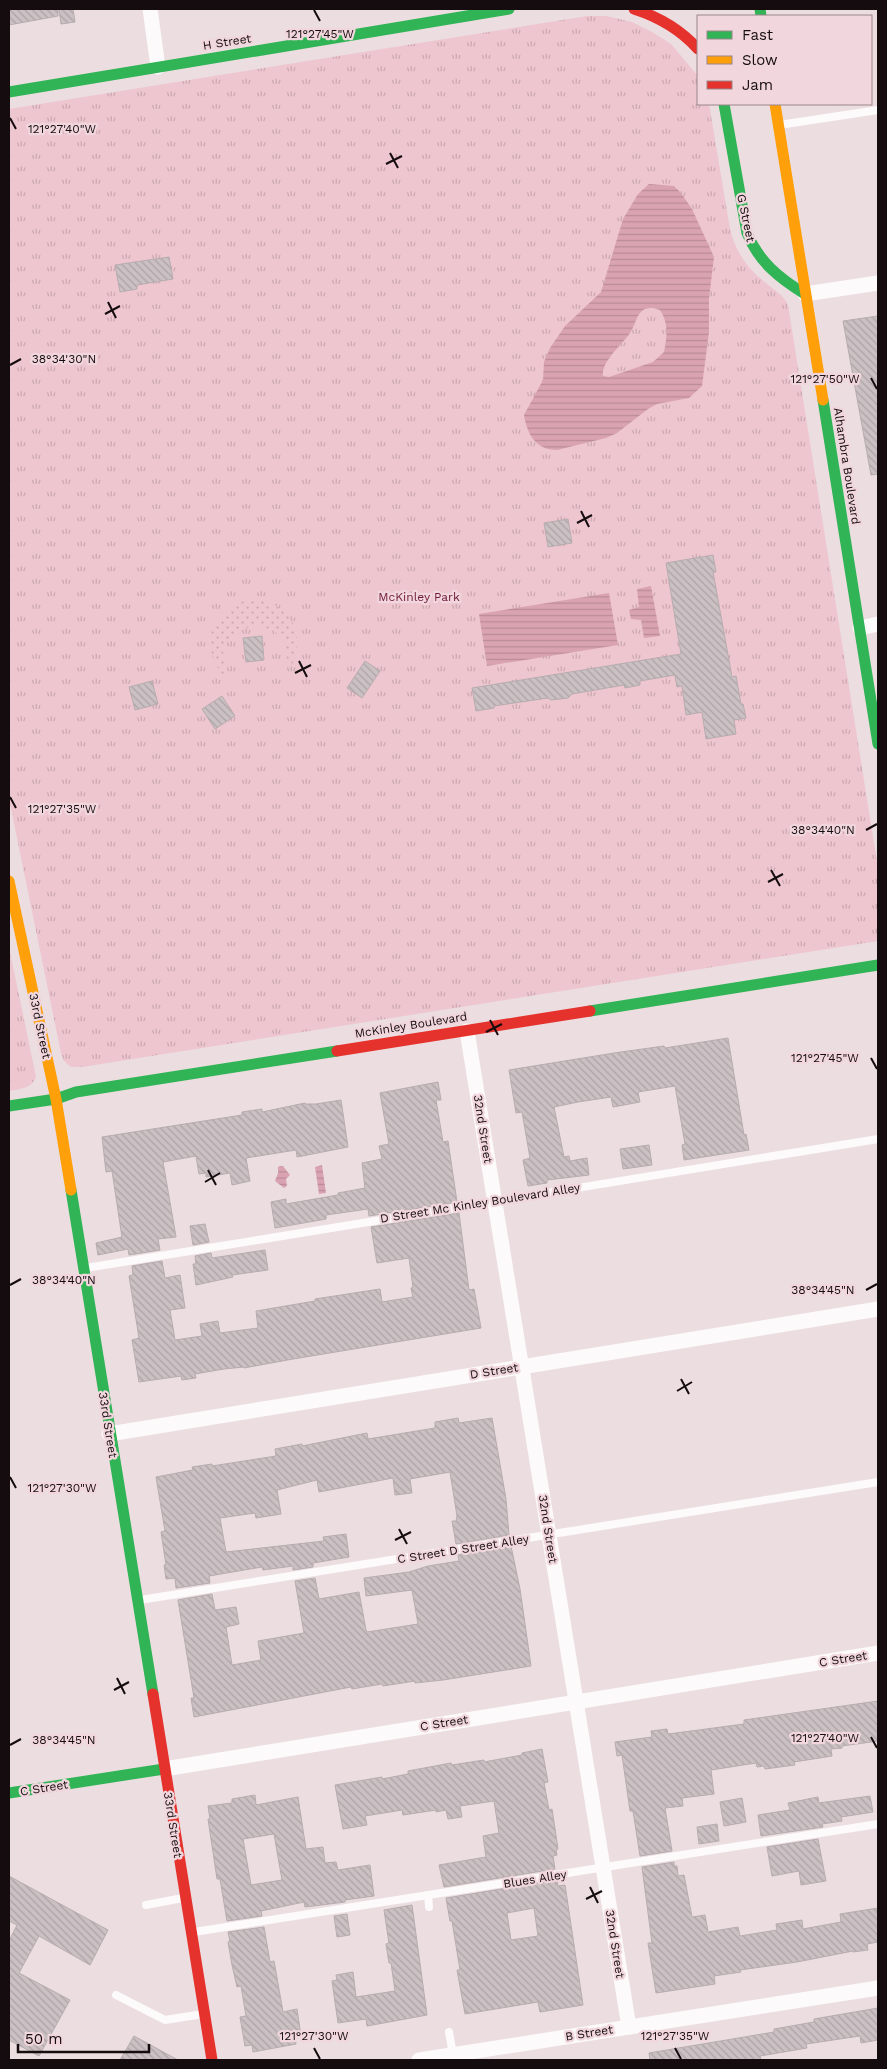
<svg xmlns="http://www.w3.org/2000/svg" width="887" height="2069" font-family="'Work Sans',sans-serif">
  <defs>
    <pattern id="park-tufts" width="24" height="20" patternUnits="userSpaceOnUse" patternTransform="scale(1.25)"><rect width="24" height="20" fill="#eec6d0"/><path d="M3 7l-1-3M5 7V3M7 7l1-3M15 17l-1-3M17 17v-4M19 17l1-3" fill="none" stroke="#cba9b1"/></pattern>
    <pattern id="garden-dots" width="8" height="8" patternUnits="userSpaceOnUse" patternTransform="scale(1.25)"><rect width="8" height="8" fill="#eec6d0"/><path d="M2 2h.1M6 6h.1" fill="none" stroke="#cba9b1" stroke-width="1.8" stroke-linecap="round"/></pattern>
    <pattern id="water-rules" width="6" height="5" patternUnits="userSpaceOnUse" patternTransform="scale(1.25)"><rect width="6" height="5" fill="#daa3b1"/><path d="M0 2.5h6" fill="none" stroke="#ba8b97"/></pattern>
    <pattern id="building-back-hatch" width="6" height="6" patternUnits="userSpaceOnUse" patternTransform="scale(1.25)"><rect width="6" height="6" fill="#cbc0c3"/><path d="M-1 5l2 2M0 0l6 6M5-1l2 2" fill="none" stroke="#ada4a6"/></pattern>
  </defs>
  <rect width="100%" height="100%" fill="#ebdde0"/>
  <g fill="url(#park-tufts)">
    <path d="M587,16H606L632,22L652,32L671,44L698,76V104H709L729,223C733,248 746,268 766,283C775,291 783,294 788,305L878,868V941L82,1067H71L64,1061L61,1053L9,799V109Z"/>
    <path d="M9,947L36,1077C31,1089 20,1089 9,1091Z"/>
  </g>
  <path fill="url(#garden-dots)" d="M245,600C286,597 309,630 291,667L286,666C297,607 204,618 227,672L222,674C200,644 210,613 245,600Z"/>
  <g fill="url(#water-rules)" fill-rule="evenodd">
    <path d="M649,184L674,186L681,193L692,209L714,257L709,299V332L702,386L689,398L657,404L648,409L617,433L606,438L557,450C536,450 527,434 524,415L543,380L544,362L550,348L565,326L601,292L623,219L638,194ZM653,308L660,310C669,324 667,336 664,352L653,362L609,377L603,376C601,361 623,344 630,333C635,326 636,316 642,311C645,308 649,308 653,308Z"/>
    <polygon points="651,586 660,636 644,638 641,620 631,619 629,610 639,607 637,589"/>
    <polygon points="609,593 618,645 487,666 479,614"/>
    <polygon points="322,1165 326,1193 319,1194 315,1167"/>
    <polygon points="280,1166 283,1166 290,1175 286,1179 287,1186 284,1188 275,1181 278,1173 278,1167"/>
  </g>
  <g fill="url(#building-back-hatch)" stroke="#b7acae" fill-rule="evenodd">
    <polygon points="9,9 58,9 58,16 9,25"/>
    <polygon points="59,9 73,9 75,22 61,24"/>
    <polygon points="169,257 173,279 137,285 137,289 120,292 115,265"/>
    <polygon points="878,316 878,474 871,475 843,321"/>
    <polygon points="568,519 572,543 548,547 544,523"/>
    <polygon points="713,555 716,572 713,572 732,677 736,676 741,704 743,704 746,718 734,720 736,734 706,739 702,712 686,715 682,686 677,687 675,675 640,681 640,685 625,688 624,685 572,694 568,698 551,700 548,698 494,706 494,708 476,711 472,688 681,654 666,563"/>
    <polygon points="262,636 264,660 246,662 243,638"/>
    <polygon points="365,661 380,671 362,698 347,688"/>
    <polygon points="152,681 158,704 135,710 129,687"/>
    <polygon points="222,696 235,716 215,729 202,709"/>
    <polygon points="728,1038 744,1135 746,1134 749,1150 684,1160 682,1145 685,1144 675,1086 638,1092 640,1102 613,1107 611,1097 578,1102 554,1107 564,1157 569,1156 570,1161 587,1158 589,1175 547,1180 547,1183 528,1186 523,1160 530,1158 522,1112 516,1113 509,1070 614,1053 664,1046 665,1048"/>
    <polygon points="438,1082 441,1100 436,1100 443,1142 448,1141 457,1202 369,1216 368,1209 326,1215 326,1219 275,1228 271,1202 286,1199 286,1204 338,1195 338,1193 365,1188 362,1163 382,1159 379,1146 389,1144 380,1093"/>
    <polygon points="341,1100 348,1147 297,1157 296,1150 246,1158 250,1181 232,1185 230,1173 206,1177 206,1173 199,1174 196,1156 163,1162 176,1237 158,1239 160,1250 129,1255 128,1249 98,1255 96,1243 122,1237 112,1171 106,1172 102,1137 242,1115 242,1112 262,1109 262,1112 305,1103 305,1104 316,1104"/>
    <polygon points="649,1145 652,1165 623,1169 620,1149"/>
    <polygon points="459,1213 469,1290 474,1289 481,1328 293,1359 244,1368 244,1367 224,1369 195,1374 196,1378 182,1380 181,1376 139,1382 132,1340 139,1338 129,1276 133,1275 132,1266 162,1261 165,1278 180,1275 185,1308 170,1310 175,1340 202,1336 200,1324 218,1321 220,1333 258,1328 256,1311 315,1301 315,1299 380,1289 382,1302 413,1297 411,1288 413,1287 409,1258 377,1263 371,1227"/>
    <polygon points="205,1224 209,1242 193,1245 190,1226"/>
    <polygon points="265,1250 268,1270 232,1275 233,1277 196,1285 193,1264 196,1264 195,1256 211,1253 212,1258"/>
    <polygon points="458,1418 459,1423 492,1418 506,1499 509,1535 456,1544 452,1521 456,1521 457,1516 450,1472 410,1479 412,1493 395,1495 393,1478 319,1492 317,1480 277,1490 281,1514 256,1518 255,1513 220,1518 226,1552 324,1541 323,1537 346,1534 349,1557 313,1563 313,1567 293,1570 293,1566 263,1570 262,1567 209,1576 210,1583 176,1588 175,1578 166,1579 164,1565 166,1565 161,1532 165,1531 156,1477 193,1470 192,1467 212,1464 212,1466 276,1456 275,1449 302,1444 302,1446 367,1433 368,1439 435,1428 435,1422"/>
    <polygon points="511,1546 520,1589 531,1666 443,1680 415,1683 415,1681 383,1686 382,1684 352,1689 351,1687 194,1717 191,1698 194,1698 178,1600 212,1594 215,1610 236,1607 239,1624 226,1627 232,1665 261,1660 258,1641 304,1633 295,1581 315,1578 319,1599 359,1592 366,1630 367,1632 380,1630 418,1624 412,1590 366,1596 364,1578 409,1572 428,1566 459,1561 458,1555"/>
    <polygon points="878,1701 878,1741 842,1746 842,1748 831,1749 832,1756 794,1762 795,1765 765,1769 764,1766 757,1767 756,1763 711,1770 714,1794 682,1798 683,1806 665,1808 672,1851 640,1856 633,1811 630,1811 622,1755 617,1756 615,1742 652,1737 651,1731 667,1729 668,1734 676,1733 744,1724 744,1720"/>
    <polygon points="542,1749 548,1782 544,1783 549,1810 552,1809 558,1849 556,1850 557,1855 553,1856 555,1869 444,1887 439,1865 486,1857 483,1836 499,1833 494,1801 460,1806 462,1817 448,1819 446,1810 436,1812 436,1810 403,1815 402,1810 365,1816 367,1825 343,1829 335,1785 382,1777 382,1779 408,1774 408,1771 451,1763 452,1765 484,1760 484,1762 522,1755 522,1753"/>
    <path d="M255,1795L256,1805L298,1797L306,1849L323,1847L325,1863L336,1862L338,1870L370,1865L374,1896L345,1900V1902L305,1907L304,1902L261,1911L262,1916L227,1921L220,1879H217L208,1819H210L208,1806L232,1803V1799ZM274,1834L282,1880L251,1885L243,1839Z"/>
    <polygon points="870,1796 873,1812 841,1817 842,1821 822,1824 823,1827 761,1836 758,1815 790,1810 788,1803 818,1797 819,1803"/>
    <polygon points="742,1798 746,1822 724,1826 720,1802"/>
    <polygon points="717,1824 719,1841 699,1844 697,1827"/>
    <polygon points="818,1839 826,1881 801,1885 799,1871 772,1876 767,1847"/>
    <polygon points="674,1862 674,1866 677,1866 678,1876 684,1875 692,1917 705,1915 708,1932 738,1927 740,1936 777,1930 776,1924 802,1920 803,1929 841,1922 840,1914 878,1908 878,1942 867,1944 868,1950 853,1952 853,1951 797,1962 740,1970 741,1972 714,1976 715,1984 656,1993 648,1943 652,1943 642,1867"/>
    <polygon points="9,1876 108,1930 90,1965 39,1936 19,1973 70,2000 39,2056 9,2040 9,1941 17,1925 9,1921"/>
    <path d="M557,1880L558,1886L565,1885L583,2005L540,2012L538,2002L465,2014L457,1970H460L452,1921H450L446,1898ZM534,1908L538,1936L511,1940L507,1913Z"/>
    <polygon points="412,1905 427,2015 367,2026 366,2019 338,2023 332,1981 337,1980 336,1975 353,1972 356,1997 395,1991 391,1963 389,1963 386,1944 389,1943 384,1910"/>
    <polygon points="347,1914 350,1935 337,1937 334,1916"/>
    <polygon points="264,1927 270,1962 274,1961 283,2012 297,2009 301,2036 295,2037 296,2044 253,2052 252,2045 245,2046 240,2017 246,2016 241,1986 237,1987 232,1965 228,1942 230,1941 228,1932"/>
    <polygon points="878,2008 878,2040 861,2043 860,2036 806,2044 807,2048 760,2056 761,2060 650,2060 649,2053 774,2032 774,2029 814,2022 814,2019"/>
    <polygon points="134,2036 178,2060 120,2060"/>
  </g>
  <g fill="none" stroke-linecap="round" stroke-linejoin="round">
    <g stroke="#fcfafa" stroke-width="8">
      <polyline points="779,125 878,110"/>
      <polyline points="86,1268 878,1139"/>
      <polyline points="140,1600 878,1482"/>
      <polyline points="428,1895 429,1907"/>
      <polyline points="146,1905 183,1898"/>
      <polyline points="194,1932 878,1824"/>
      <polyline points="116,1995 165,2020 203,2014"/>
      <polyline points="449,2032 453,2055"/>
    </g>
    <g stroke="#fcfafa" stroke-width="15">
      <polyline points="150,9 158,67"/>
      <polyline points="805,294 878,283"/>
      <polyline points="860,628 878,624"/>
      <polyline points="467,1031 629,2027"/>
      <polyline points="109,1434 878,1309"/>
      <polyline points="164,1769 878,1653"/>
      <polyline points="419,2060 878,1988"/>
    </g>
    <g stroke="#30b455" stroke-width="11">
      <polyline points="760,9 761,16"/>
      <polyline points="9,92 509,9"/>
      <path d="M724,104L747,233C759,262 779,278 805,294"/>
      <polyline points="823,400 878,744"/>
      <polyline points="590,1011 878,965"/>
      <polyline points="9,1106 56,1099 76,1092 337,1051"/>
      <polyline points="71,1190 153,1694"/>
      <polyline points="9,1793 164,1769"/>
    </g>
    <g stroke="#ff9f0a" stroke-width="11">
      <polyline points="775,104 823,400"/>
      <polyline points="9,881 56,1099 71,1190"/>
    </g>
    <g stroke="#e5322d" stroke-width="11">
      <path d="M634,9C659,17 680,29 698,49"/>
      <polyline points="337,1051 590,1011"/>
      <polyline points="153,1694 212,2060"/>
    </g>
  </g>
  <path fill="none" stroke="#140c0e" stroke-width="2" d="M314,10L320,21M10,118L16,129M390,153L398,168M386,164L402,156M108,302L116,318M105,314L120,306M10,365L21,359M871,378L877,389M581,511L589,527M577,523L592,515M299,661L307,677M295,673L311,665M10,797L16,808M866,830L877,824M771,870L780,886M768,882L783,874M490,1020L498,1035M486,1032L502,1024M871,1058L877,1069M208,1170L216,1185M205,1182L220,1173M10,1285L21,1279M866,1290L877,1284M681,1379L689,1394M677,1391L692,1382M10,1477L16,1488M399,1529L407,1544M395,1540L411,1532M117,1678L125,1694M114,1690L129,1682M871,1737L877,1748M10,1745L21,1739M590,1887L598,1903M586,1899L602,1891M314,2048L320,2059M675,2048L681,2059"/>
  <g text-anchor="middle" stroke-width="4.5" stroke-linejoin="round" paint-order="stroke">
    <g font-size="12" fill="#140c0e" stroke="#f1d7dd">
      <text transform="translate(227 42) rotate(-9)" y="4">H Street</text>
      <text transform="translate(746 218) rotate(78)" y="4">G Street</text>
      <text transform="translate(847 466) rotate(81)" y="4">Alhambra Boulevard</text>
      <text transform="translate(411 1025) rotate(-9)" y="4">McKinley Boulevard</text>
      <text transform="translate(40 1026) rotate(78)" y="4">33rd Street</text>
      <text transform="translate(483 1129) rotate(81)" y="4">32nd Street</text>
      <text transform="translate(480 1203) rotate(-9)" y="4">D Street Mc Kinley Boulevard Alley</text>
      <text transform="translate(494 1371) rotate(-9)" y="4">D Street</text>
      <text transform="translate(108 1425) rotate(81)" y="4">33rd Street</text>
      <text transform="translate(548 1529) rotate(81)" y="4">32nd Street</text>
      <text transform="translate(463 1549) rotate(-9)" y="4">C Street D Street Alley</text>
      <text transform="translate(843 1659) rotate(-9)" y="4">C Street</text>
      <text transform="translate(444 1723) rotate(-9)" y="4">C Street</text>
      <text transform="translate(44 1788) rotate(-9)" y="4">C Street</text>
      <text transform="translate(173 1825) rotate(81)" y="4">33rd Street</text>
      <text transform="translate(535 1879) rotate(-9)" y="4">Blues Alley</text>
      <text transform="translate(615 1944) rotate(81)" y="4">32nd Street</text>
      <text transform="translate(589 2033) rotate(-9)" y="4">B Street</text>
    </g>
    <g font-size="12" fill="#6d1738" stroke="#f1d7dd">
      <text x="419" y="601">McKinley Park</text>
    </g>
  </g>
  <g font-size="12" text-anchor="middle" fill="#140c0e" stroke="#f1d7dd" stroke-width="4.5" stroke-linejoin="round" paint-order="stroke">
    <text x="320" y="38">121°27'45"W</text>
    <text x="62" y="133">121°27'40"W</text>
    <text x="64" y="363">38°34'30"N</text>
    <text x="825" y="383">121°27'50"W</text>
    <text x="62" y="813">121°27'35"W</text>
    <text x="823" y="834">38°34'40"N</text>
    <text x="825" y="1062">121°27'45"W</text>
    <text x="64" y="1284">38°34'40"N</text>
    <text x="823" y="1294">38°34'45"N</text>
    <text x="62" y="1492">121°27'30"W</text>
    <text x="825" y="1742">121°27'40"W</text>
    <text x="64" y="1744">38°34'45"N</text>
    <text x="314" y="2040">121°27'30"W</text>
    <text x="675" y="2040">121°27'35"W</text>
  </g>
  <rect width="887" height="2069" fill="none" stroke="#140c0e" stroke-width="20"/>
  <rect x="697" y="15" width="175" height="90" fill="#f1d7dd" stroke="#99868a"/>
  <rect x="707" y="31" width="25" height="8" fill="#30b455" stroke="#99868a"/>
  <text x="742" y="40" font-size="15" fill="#140c0e">Fast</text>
  <rect x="707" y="56" width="25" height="8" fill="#ff9f0a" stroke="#99868a"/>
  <text x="742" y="65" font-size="15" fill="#140c0e">Slow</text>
  <rect x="707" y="81" width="25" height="8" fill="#e5322d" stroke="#99868a"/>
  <text x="742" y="90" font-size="15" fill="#140c0e">Jam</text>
  <path d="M18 2044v8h131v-8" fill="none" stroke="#140c0e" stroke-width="2.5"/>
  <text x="25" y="2044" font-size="15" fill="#140c0e" stroke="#f1d7dd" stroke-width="4" paint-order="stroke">50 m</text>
</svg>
